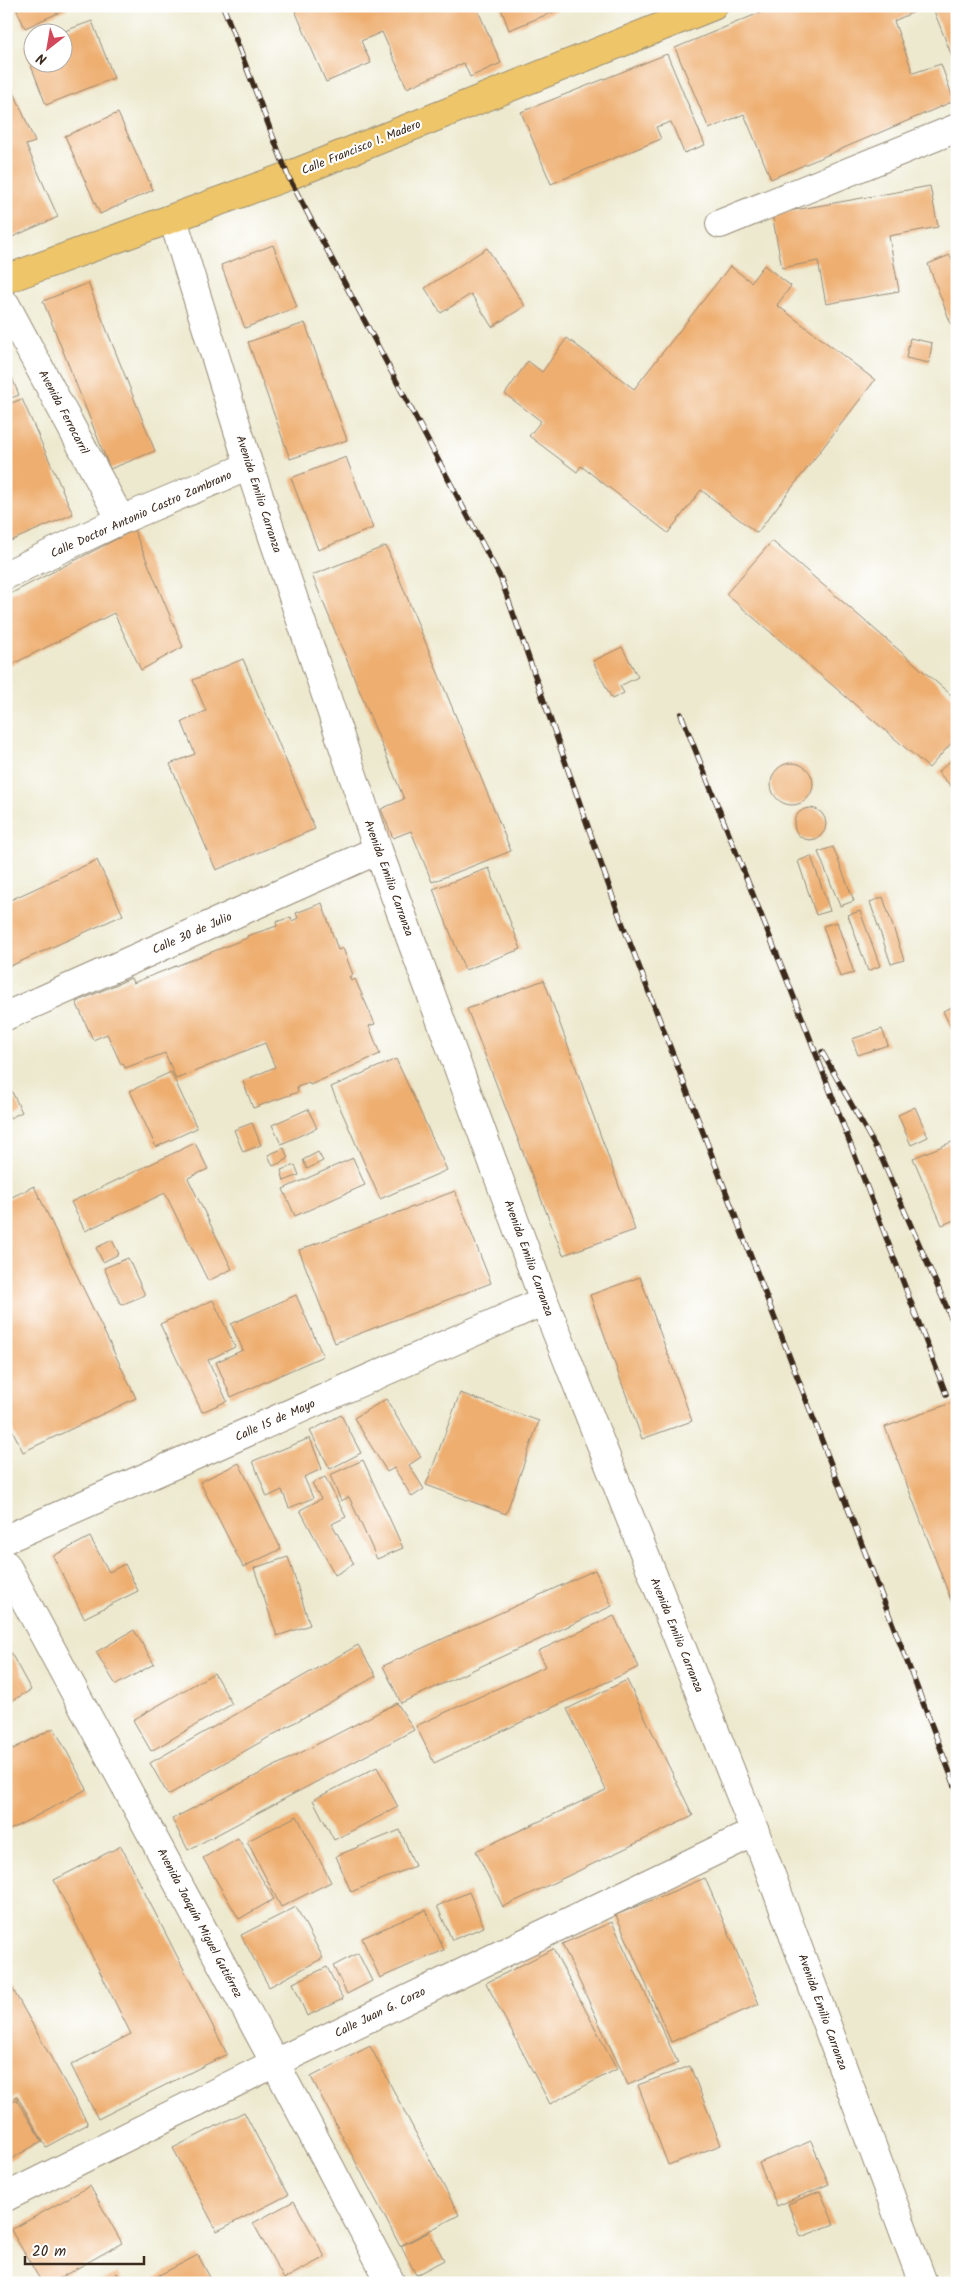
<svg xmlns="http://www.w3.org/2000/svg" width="963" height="2289" font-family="Kalam,sans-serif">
  <rect width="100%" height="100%" fill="#fff"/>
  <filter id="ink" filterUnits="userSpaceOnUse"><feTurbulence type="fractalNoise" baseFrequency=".02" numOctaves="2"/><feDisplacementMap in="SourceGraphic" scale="10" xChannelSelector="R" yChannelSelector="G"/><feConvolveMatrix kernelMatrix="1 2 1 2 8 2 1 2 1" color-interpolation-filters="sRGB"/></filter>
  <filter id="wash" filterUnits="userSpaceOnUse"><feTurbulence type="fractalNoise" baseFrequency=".0096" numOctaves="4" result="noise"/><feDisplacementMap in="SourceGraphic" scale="20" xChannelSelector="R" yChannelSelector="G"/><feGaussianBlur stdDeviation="1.12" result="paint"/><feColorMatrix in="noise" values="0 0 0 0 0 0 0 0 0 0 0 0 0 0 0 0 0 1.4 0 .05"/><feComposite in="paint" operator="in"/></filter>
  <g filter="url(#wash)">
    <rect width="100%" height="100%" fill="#ede9cf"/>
    <g id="blocks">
      <g fill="#eeae6f">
        <polygon points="15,6 68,6 69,8 25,28"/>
        <polygon points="293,6 476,6 501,63 470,77 464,63 407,88 382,32 361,41 371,63 326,82"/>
        <polygon points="500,6 568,6 509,30"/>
        <polygon points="776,6 927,6 894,21 913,73 941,64 954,101 771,179 744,114 709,129 675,48"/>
        <polygon points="932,6 957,6 957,69"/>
        <polygon points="92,21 114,78 46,105 24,47 32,44 32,62 62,62 62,32"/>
        <polygon points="667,54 705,145 684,153 671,122 656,127 661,139 551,184 521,112"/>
        <polygon points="6,73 35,142 26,145 58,217 10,238 6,230"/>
        <polygon points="118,113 153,190 100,214 65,136"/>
        <polygon points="930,186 938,227 889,236 899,291 826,304 818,261 782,268 772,214"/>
        <polygon points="273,245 297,307 245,328 221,265"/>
        <polygon points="487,248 525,306 492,327 471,294 441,313 425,288"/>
        <polygon points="950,255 957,273 957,322 951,324 928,264"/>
        <polygon points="764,265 791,286 777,305 875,380 757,533 701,490 668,533 581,466 577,472 529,436 541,421 505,394 528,361 542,372 567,338 634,389 730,266 751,282"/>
        <polygon points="88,283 155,451 110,469 43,301"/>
        <polygon points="305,323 347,440 290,459 248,342"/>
        <polygon points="910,338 932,343 929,363 906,358"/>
        <polygon points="6,363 19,395 6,400"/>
        <polygon points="22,399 73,514 6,543 6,405"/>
        <polygon points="346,457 373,528 318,550 291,478"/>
        <polygon points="134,530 183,647 141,670 114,613 7,667 6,596"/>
        <polygon points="772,541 957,700 957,737 929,768 726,594"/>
        <polygon points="386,546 511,851 432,882 411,831 393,838 381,809 404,799 312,575"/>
        <polygon points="622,647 638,677 620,686 624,693 612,699 593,661"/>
        <polygon points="243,659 315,829 216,870 170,764 195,754 182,722 206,711 193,680"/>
        <polygon points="957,755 957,793 938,772"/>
        <circle cx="792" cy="784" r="21"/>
        <circle cx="810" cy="824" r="16"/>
        <polygon points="833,847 854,901 840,906 818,852"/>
        <polygon points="811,856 830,911 816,915 798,861"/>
        <polygon points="97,860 123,915 6,968 6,902"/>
        <polygon points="489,868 521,949 465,970 433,889"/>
        <polygon points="883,897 904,960 891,964 870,902"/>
        <polygon points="322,903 338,950 343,948 353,975 349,977 351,981 355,979 375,1024 369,1026 380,1054 310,1085 309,1083 297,1087 298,1092 253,1108 243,1081 275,1067 265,1043 176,1079 165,1053 125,1068 123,1063 121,1064 107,1034 93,1040 76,1002 131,978 133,983 247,938 247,936 277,926 276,922 291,917 292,921 298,918 296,913"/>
        <polygon points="860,911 880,966 868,971 848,915"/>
        <polygon points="837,922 854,973 840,977 823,926"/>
        <polygon points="544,980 635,1230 563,1255 467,1009"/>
        <polygon points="957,1005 957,1041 943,1011"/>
        <polygon points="882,1029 888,1045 858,1055 852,1039"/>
        <polygon points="396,1059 447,1170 380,1199 331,1087"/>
        <polygon points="171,1072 197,1128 156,1147 130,1091"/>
        <polygon points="6,1080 22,1112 10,1118 6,1110"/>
        <polygon points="915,1107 928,1137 911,1145 898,1115"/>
        <polygon points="308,1109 317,1128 281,1144 272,1125"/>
        <polygon points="252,1123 261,1145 243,1152 234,1130"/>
        <polygon points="957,1140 957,1219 942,1225 913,1158"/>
        <polygon points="195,1143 208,1169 188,1178 232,1269 208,1281 165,1193 85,1231 71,1202"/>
        <polygon points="284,1148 288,1159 273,1166 268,1155"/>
        <polygon points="318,1152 323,1161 307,1169 303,1160"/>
        <polygon points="353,1158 365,1185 295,1216 283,1189"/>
        <polygon points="295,1165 299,1175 284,1181 281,1170"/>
        <polygon points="34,1186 136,1398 23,1452 6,1417 6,1200"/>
        <polygon points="455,1191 491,1283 335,1343 299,1250"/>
        <polygon points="112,1240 119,1254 103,1262 96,1248"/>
        <polygon points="128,1258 145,1295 121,1305 104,1268"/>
        <polygon points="640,1277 692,1421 642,1439 590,1295"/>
        <polygon points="296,1295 323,1356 231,1397 216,1362 243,1350 231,1324"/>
        <polygon points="213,1300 235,1347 208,1360 227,1401 202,1412 160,1324"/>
        <polygon points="460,1393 539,1421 506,1514 426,1485"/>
        <polygon points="386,1399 421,1457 409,1465 424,1489 412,1497 394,1468 387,1472 354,1418"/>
        <polygon points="957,1401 957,1616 885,1427"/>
        <polygon points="341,1415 361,1453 330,1469 310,1431"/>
        <polygon points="310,1438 322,1469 304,1477 313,1498 289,1508 282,1490 267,1497 253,1461"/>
        <polygon points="363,1460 403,1548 377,1559 349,1497 341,1501 330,1475"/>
        <polygon points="239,1463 281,1549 243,1567 200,1482"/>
        <polygon points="325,1477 346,1517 332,1524 354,1564 335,1575 300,1510 321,1499 312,1483"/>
        <polygon points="90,1537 109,1572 125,1564 138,1591 84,1618 53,1556"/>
        <polygon points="288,1557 310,1625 277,1636 254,1568"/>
        <polygon points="595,1570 612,1606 401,1703 383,1666"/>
        <polygon points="614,1616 639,1667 434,1763 416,1726 546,1666 538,1651"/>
        <polygon points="134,1630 154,1664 116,1685 96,1652"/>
        <polygon points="6,1644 31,1690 6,1704"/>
        <polygon points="358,1645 376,1676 168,1795 150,1763"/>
        <polygon points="214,1673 232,1704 151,1751 133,1720"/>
        <polygon points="627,1680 693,1816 503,1907 476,1851 606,1790 567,1709"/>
        <polygon points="397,1703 414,1730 188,1850 172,1819"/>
        <polygon points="54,1728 87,1789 6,1832 6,1736 13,1749"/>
        <polygon points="377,1767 398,1807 334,1840 313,1800"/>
        <polygon points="297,1816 331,1882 281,1907 247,1841"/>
        <polygon points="400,1830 415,1866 351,1892 336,1856"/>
        <polygon points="238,1838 274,1899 239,1919 203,1858"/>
        <polygon points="121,1846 227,2054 98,2119 71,2065 131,2034 54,1880"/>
        <polygon points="705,1878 759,2004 671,2042 616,1915"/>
        <polygon points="469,1892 484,1927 452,1940 437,1906"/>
        <polygon points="296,1907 323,1958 269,1987 241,1935"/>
        <polygon points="426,1910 444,1950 380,1978 362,1938"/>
        <polygon points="612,1922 678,2063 628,2085 562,1944"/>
        <polygon points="553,1949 617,2069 550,2104 486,1983"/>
        <polygon points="358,1953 372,1981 347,1994 333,1966"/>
        <polygon points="327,1967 343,1999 307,2016 293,1983"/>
        <polygon points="6,1977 88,2124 46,2147 17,2096 6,2102"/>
        <polygon points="370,2046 459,2215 400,2246 311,2077"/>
        <polygon points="690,2066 721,2145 668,2165 638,2085"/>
        <polygon points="16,2099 42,2141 6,2162 6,2106"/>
        <polygon points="244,2112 288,2195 217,2231 173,2148"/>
        <polygon points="811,2141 829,2184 777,2206 759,2163"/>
        <polygon points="90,2186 122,2243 51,2283 42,2283 11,2230"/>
        <polygon points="820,2191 834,2224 801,2237 788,2204"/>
        <polygon points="294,2201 325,2257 284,2279 253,2223"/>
        <polygon points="429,2232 444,2260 416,2275 401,2246"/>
        <polygon points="198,2255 213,2283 144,2283"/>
        <polygon points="117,2273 123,2283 98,2283"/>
      </g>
    </g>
  </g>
  <g filter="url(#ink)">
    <use href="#blocks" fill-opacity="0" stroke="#948a76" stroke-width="1"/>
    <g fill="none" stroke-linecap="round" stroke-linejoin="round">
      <defs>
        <g id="minor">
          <polyline points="173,219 249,466 378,850 544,1301 755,1832 923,2283"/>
          <polyline points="720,224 957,128"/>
          <polyline points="6,305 121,520"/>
          <polyline points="6,575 121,520 249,466"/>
          <polyline points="6,1016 378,850"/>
          <polyline points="6,1539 544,1301"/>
          <polyline points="6,1565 275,2063 391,2283"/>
          <polyline points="6,2197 275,2063 755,1832"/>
        </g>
        <polyline id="major" points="6,279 288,176 713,6"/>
      </defs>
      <use href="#minor" stroke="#948a76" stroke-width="30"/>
      <use href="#major" stroke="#948a76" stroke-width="30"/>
      <use href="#minor" stroke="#fff" stroke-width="28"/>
      <use href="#major" stroke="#eec569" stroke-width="28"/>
      <defs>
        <g id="rail">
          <polyline points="223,6 288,176 501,579 618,912 957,1791"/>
          <polyline points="681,714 803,1020 946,1394"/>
          <polyline points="822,1052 881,1157 957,1331"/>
        </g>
      </defs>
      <use href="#rail" stroke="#3b2a1e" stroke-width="5.5"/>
      <use href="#rail" stroke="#fff" stroke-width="4" stroke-dasharray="11" stroke-linecap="butt"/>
    </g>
  </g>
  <g text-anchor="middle" stroke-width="4.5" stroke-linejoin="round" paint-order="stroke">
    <g font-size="12" fill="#3b2a1e" stroke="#fff">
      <text transform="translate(361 147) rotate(-22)" y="4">Calle Francisco I. Madero</text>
      <text transform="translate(64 412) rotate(62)" y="4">Avenida Ferrocarril</text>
      <text transform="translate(259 494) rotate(72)" y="4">Avenida Emilio Carranza</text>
      <text transform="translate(141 514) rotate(-24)" y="4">Calle Doctor Antonio Castro Zambrano</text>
      <text transform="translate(389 878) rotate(70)" y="4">Avenida Emilio Carranza</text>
      <text transform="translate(192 933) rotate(-24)" y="4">Calle 30 de Julio</text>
      <text transform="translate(529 1258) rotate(70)" y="4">Avenida Emilio Carranza</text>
      <text transform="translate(275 1420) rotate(-24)" y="4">Calle 15 de Mayo</text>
      <text transform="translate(677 1635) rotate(68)" y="4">Avenida Emilio Carranza</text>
      <text transform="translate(200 1923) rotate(62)" y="4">Avenida Joaquín Miguel Gutiérrez</text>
      <text transform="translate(380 2012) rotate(-26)" y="4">Calle Juan G. Corzo</text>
      <text transform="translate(823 2012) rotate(70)" y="4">Avenida Emilio Carranza</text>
    </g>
  </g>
  <rect width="963" height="2289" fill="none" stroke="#fff" stroke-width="25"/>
  <g transform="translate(48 48) rotate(211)"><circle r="24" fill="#ffffff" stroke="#b1aaa5"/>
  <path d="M0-4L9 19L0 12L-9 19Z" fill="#d1495b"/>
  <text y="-8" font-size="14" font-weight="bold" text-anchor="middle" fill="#3b2a1e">N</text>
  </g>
  <path d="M25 2256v8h119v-8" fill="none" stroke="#3b2a1e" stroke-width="2.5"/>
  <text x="32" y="2256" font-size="15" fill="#3b2a1e" stroke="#ffffff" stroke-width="4" paint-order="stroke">20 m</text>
</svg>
